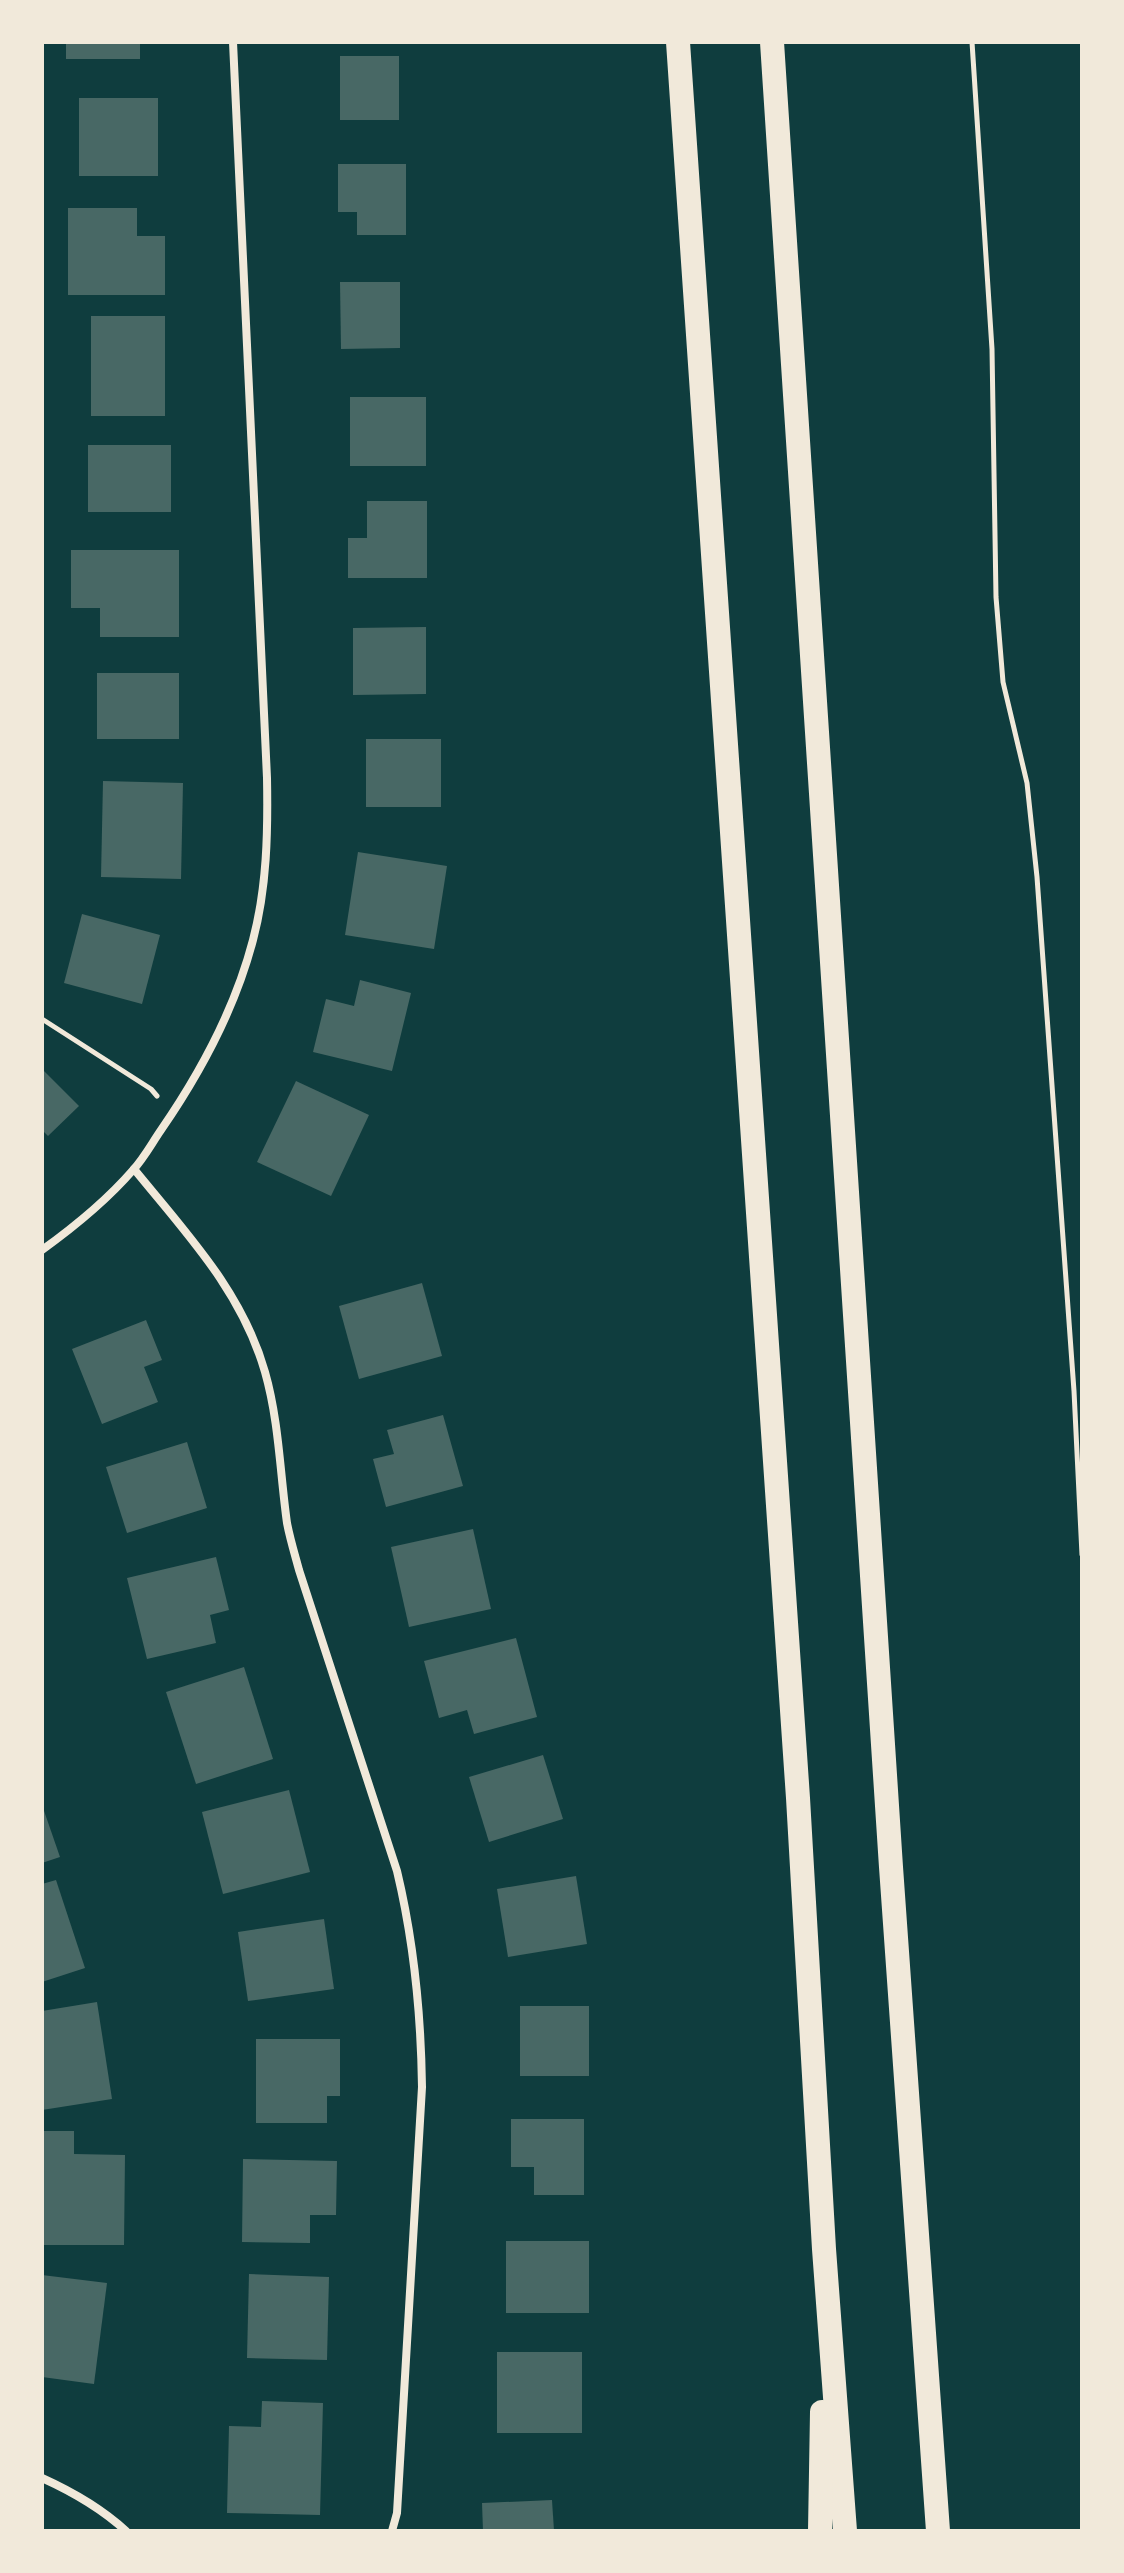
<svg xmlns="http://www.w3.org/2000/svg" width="1124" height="2573" font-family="'Source Sans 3',sans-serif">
  <rect width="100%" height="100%" fill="#0f3d3e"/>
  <g fill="#486865">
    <rect x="66" y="42" width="74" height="17"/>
    <rect x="340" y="56" width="59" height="64"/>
    <rect x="79" y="98" width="79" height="78"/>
    <polygon points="338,164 406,164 406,235 357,235 357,212 338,212"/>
    <polygon points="68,208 137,208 137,236 165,236 165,295 68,295"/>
    <polygon points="340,282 400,282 400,348 341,349"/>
    <rect x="91" y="316" width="74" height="100"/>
    <rect x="350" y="397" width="76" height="69"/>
    <rect x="88" y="445" width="83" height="67"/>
    <polygon points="367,501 427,501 427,578 348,578 348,538 367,538"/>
    <polygon points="71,550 179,550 179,637 100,637 100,608 71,608"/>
    <polygon points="426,627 426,694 353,695 353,628"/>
    <rect x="97" y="673" width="82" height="66"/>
    <rect x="366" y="739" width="75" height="68"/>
    <polygon points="103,781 183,783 181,879 101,877"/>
    <polygon points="358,852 447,866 434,949 345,935"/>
    <polygon points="82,914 160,935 142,1004 64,983"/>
    <polygon points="360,980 411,993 392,1071 313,1052 326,999 354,1006"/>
    <polygon points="42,1069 79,1106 48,1136 42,1130"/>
    <polygon points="296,1081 369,1115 331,1196 257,1162"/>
    <polygon points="422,1283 442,1356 359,1379 339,1306"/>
    <polygon points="146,1320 162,1360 144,1367 158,1402 102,1424 72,1349"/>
    <polygon points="443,1415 463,1486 386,1507 373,1459 394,1454 387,1430"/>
    <polygon points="187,1442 207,1508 127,1533 106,1467"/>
    <polygon points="473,1529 491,1609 409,1627 391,1547"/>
    <polygon points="216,1557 229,1610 210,1615 216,1643 147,1659 127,1578"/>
    <polygon points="516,1638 537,1717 474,1734 467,1710 439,1718 424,1661"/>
    <polygon points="244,1667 273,1759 196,1784 166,1692"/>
    <polygon points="543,1755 563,1819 489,1842 469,1777"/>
    <polygon points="289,1790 310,1872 223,1894 202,1812"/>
    <polygon points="42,1805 60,1857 42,1863"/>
    <polygon points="576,1876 587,1944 508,1957 497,1889"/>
    <polygon points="56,1880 85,1968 42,1982 42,1884"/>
    <polygon points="324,1919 334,1989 248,2001 238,1932"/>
    <polygon points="97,2002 112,2099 42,2110 42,2011"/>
    <rect x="520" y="2006" width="69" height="70"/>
    <polygon points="256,2039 340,2039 340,2096 327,2096 327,2123 256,2123"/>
    <polygon points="511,2119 584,2119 584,2195 534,2195 534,2167 511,2167"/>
    <polygon points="42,2131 74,2131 74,2154 125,2155 124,2245 42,2245"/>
    <polygon points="243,2159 337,2161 336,2215 310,2215 310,2243 242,2242"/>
    <rect x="506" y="2241" width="83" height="72"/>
    <polygon points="249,2274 329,2277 327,2360 247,2358"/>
    <polygon points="42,2275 107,2283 94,2384 42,2377"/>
    <rect x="497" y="2352" width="85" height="81"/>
    <polygon points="262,2401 323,2403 320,2515 227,2513 229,2426 261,2427"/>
    <polygon points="552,2500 554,2531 483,2531 482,2503"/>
  </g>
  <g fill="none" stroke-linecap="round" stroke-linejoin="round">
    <g stroke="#f1e9da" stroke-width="5">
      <polyline points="972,42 992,349 996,597 1003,682 1027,783 1037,877 1074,1391 1082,1555"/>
      <polyline points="42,1019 151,1089 157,1096"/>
    </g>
    <g stroke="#f1e9da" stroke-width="8">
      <path d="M134,1169C186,1233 242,1291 265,1372C279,1421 280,1473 287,1523C290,1539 295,1555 299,1570L397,1871C414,1942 421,2013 422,2087L397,2513L392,2531"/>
      <path d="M42,1250C74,1227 107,1200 133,1170C144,1158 152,1143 161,1130C201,1072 235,1009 253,940C267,887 268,832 267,778L233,42"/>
      <path d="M42,2478C73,2492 101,2508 126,2531"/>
    </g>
    <g stroke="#f1e9da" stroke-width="24">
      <polyline points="678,42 798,1798 824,2249 845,2531"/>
      <polyline points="772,42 891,1867 938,2531"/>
      <polyline points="820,2531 822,2412"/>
    </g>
  </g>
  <rect width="1124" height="2573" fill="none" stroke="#f1e9da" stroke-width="88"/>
</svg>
